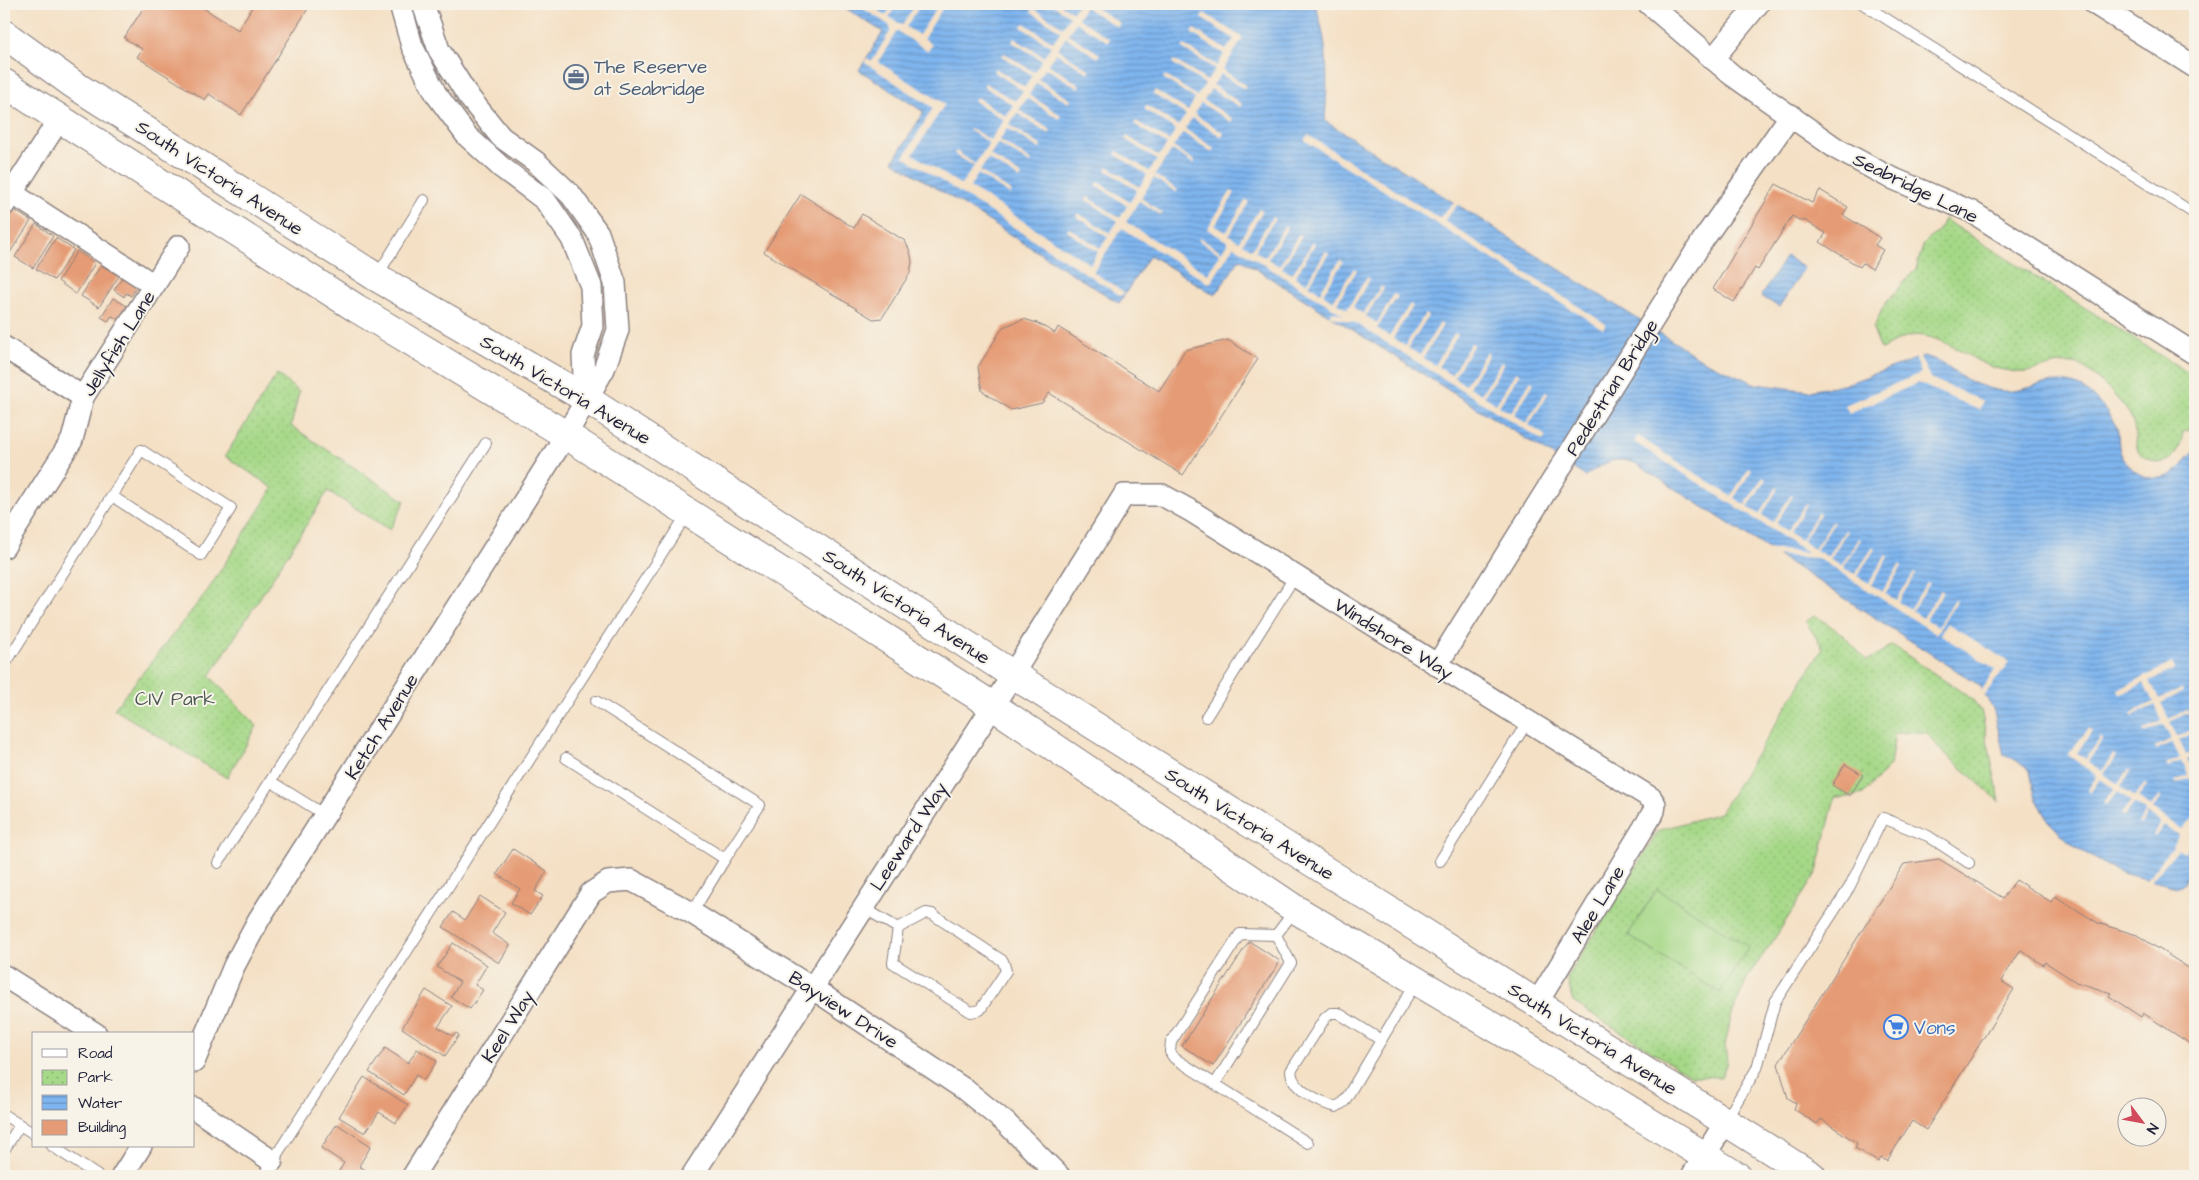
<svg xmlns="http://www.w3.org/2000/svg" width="2199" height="1180" font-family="'Architects Daughter',sans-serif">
  <defs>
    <pattern id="park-dots" width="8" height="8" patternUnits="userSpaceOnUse" patternTransform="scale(1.25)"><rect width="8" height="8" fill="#a5d887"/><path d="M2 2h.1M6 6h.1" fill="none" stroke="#8eb975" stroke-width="1.8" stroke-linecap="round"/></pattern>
    <pattern id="water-rules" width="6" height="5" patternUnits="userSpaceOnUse" patternTransform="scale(1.25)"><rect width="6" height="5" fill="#7fb5ee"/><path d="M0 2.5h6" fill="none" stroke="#6893c2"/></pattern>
  </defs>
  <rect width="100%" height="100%" fill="#f7f3e8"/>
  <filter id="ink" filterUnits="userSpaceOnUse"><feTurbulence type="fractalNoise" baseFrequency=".02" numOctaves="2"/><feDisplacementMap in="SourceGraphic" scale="10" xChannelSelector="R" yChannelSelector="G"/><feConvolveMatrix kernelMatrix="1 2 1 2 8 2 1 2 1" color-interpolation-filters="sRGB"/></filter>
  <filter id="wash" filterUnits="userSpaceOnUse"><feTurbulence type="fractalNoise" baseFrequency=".0096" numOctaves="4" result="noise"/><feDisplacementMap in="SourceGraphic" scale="20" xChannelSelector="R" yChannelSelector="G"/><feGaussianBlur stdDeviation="1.12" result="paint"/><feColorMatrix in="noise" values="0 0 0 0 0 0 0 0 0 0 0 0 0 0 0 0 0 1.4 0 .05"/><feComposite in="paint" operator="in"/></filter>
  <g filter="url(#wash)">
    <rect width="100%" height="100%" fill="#f4e0c5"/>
    <g fill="url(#park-dots)" stroke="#647d61">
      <path d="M1944,219L2195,377V430L2183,432C2180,451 2172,469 2150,460C2128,452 2140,431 2130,415C2120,400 2103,383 2089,371C2071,356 2046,368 2027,372C2020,373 2011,371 2004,370C1972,365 1941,330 1909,336C1900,338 1890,345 1881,349L1873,329L1884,305L1916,269L1924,243L1939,230Z"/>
      <polygon points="277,374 299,392 291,426 405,501 390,530 328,491 210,676 257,726 227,778 114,709 208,590 273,488 225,456"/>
      <polygon points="1815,615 1842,634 1867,661 1892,645 1972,699 1981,710 2000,802 1939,748 1926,732 1895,733 1890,765 1863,794 1850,797 1835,797 1817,872 1771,944 1748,976 1732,1014 1725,1045 1727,1062 1721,1077 1691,1076 1573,1002 1567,978 1659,830 1720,813 1823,648 1806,622"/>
    </g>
    <polygon fill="#a5d887" stroke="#647d61" points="1657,889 1749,947 1720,993 1628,935"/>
    <g fill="url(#water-rules)" stroke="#506c94">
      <path d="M839,4H1315C1329,43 1328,81 1325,121L1704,361L1756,384L1810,391L1849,383L1924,356C1942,360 1951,372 1967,380C1975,384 1987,388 1996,390C2027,397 2049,371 2082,388C2092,393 2112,417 2117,428C2119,433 2118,441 2119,447C2124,469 2148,486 2171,475C2181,470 2187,458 2195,451V869L2188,874L2184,884L2177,887L2118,872L2075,847L2050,823L2035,796L2030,771L2017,761L2004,755L1994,711L1979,685L1635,463C1614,455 1603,464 1585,476L1240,259L1215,295L1150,255L1119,303L893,161L924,112L859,70L883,32Z"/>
      <polygon points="1786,256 1804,268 1779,307 1761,296"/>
    </g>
    <g fill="#f4e0c5">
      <polygon points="856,4 874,4 873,7 886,15 893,4 897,4 889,17 902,25 916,4 921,4 906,27 919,35 939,4 945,4 924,38 932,45 928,51 897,31 878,62 945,104 913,154 961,185 974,166 954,154 956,151 975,164 989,143 969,130 971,128 990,140 1004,120 974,101 976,97 1006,116 1013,105 983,86 985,83 1015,101 1023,91 993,71 995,68 1025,87 1032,75 1002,56 1004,53 1034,72 1042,60 1012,42 1014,38 1044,57 1051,46 1021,27 1024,23 1053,42 1061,31 1031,12 1033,8 1063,27 1070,16 1051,4 1059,4 1073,12 1078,4 1089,4 1120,23 1117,27 1085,7 1078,18 1110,39 1108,42 1076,22 1068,34 1100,54 1098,58 1066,37 1058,49 1090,70 1088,73 1056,53 1048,64 1080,85 1078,88 1046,68 1038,79 1071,100 1069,103 1036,83 1029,95 1061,115 1059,119 1027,98 1019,110 1051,130 1049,134 1017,113 1009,125 1042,146 1040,149 1007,128 1000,140 1032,161 1030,164 998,143 990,155 1022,176 1020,179 988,159 980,171 1012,192 1010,195 978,174 970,187 1090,264 1098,252 1067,231 1069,228 1100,248 1108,237 1076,216 1078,213 1110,233 1118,221 1086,200 1088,197 1120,218 1127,206 1096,185 1098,182 1130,202 1137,190 1106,170 1108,166 1139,187 1147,175 1115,154 1117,151 1149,171 1157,160 1125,139 1127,136 1159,156 1167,145 1134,124 1136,121 1169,141 1176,130 1144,109 1146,105 1178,126 1186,115 1153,94 1155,90 1188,111 1195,99 1163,78 1165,75 1197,96 1205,84 1172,63 1174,60 1207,81 1215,69 1182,48 1184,45 1217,66 1224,54 1191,33 1194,29 1226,50 1234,39 1201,18 1204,13 1243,38 1223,70 1246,86 1244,89 1221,74 1213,85 1242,104 1240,107 1211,89 1204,100 1233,119 1231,122 1201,103 1194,114 1224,133 1222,137 1192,118 1185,129 1214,148 1212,152 1183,133 1173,147 1195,161 1194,164 1172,150 1155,175 1178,190 1176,192 1154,178 1141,198 1163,213 1161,215 1139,201 1126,222 1208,274 1220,254 1198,240 1200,238 1222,252 1228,242 1207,229 1231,191 1235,193 1215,226 1226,232 1246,200 1249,202 1229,235 1239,241 1259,209 1263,211 1243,243 1252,249 1272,217 1275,219 1255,251 1265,257 1285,225 1288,227 1268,259 1279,266 1299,234 1302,236 1282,268 1292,274 1313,242 1315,244 1295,277 1306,283 1326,251 1329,253 1309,285 1320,292 1340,260 1343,262 1323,294 1333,301 1354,268 1357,270 1337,303 1347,309 1367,277 1370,279 1353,307 1363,314 1381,286 1384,288 1366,316 1377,323 1394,294 1398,296 1377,328 1389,336 1410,304 1413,306 1393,338 1405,346 1425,314 1428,316 1408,348 1420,355 1440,323 1443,325 1423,358 1435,365 1455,333 1458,335 1438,367 1451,375 1471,343 1474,344 1454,377 1465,385 1486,352 1489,354 1469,387 1481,394 1501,362 1504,364 1484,396 1496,404 1516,372 1520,374 1499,406 1511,413 1531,381 1534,383 1514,415 1526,423 1546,391 1549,392 1529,425 1546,436 1543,441 1355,323 1329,316 1332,311 1344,315 1234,246 1210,284 1122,228 1093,272 1124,292 1121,296 904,157 933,108 864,62 867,58 872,61 891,30 889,25"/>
      <polygon points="1308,135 1439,218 1455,201 1459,203 1444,221 1606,324 1603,329 1304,140"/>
      <polygon points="1919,355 1930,378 1983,401 1979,410 1918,383 1849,413 1845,405 1921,373 1915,357"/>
      <polygon points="1638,436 1731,496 1749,468 1752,470 1734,498 1745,505 1763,477 1766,479 1748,507 1759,514 1777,486 1779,487 1762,515 1773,522 1791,495 1793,496 1776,524 1787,531 1805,504 1807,505 1789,533 1801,540 1818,512 1820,514 1803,541 1814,549 1832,521 1834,522 1816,550 1828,557 1845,530 1847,531 1830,559 1841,566 1859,538 1861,539 1843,568 1855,574 1873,547 1875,549 1857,576 1869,583 1886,555 1888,557 1871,585 1882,592 1900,564 1902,566 1885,594 1896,600 1914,573 1916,574 1898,602 1910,609 1927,582 1930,583 1912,611 1923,618 1941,590 1943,592 1926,620 1937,627 1955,599 1957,601 1936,634 1818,558 1774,555 1765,549 1807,552 1634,442"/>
      <polygon points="1947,623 2009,662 1984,696 1981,692 1995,669 1940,634"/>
      <polygon points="2172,663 2175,669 2150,681 2159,699 2182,689 2183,692 2161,703 2169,719 2188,709 2189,712 2170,722 2177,737 2193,729 2195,732 2179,740 2186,755 2195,751 2195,755 2187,759 2195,772 2195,789 2190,778 2177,784 2175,781 2188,775 2182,761 2168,768 2166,765 2180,758 2172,742 2156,750 2155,747 2171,739 2163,724 2144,733 2143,730 2162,720 2155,705 2132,716 2131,713 2153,702 2144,683 2120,695 2118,690"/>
      <polygon points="2088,728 2092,731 2077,753 2086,759 2101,737 2103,739 2088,762 2102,771 2114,754 2117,756 2104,774 2118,784 2129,769 2131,771 2120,787 2135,797 2145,783 2147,785 2138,798 2150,807 2159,796 2161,797 2153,809 2181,829 2195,817 2195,835 2185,852 2178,849 2150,882 2145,881 2173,847 2172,846 2178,835 2164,825 2155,837 2153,835 2161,823 2148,814 2140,826 2138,824 2146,812 2134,803 2124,816 2121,814 2131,801 2117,791 2106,805 2103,803 2114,789 2100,779 2090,793 2087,791 2097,776 2068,755"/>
    </g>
    <g id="blocks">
      <g fill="#e59b75">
        <polygon points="146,4 197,4 238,30 254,4 311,4 241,115 209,94 205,100 137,57 142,49 124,38"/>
        <polygon points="1776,184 1812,203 1820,190 1848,207 1843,215 1880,238 1875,245 1883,250 1872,269 1863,263 1860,267 1820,242 1826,233 1804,220 1802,222 1792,216 1758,270 1755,268 1734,302 1713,289"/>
        <polygon points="801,194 854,228 862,214 905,241 910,251 912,262 910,273 882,318 873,319 764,252"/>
        <polygon points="11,208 31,221 9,254 4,251 4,220"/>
        <polygon points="36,224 53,236 33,268 15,257"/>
        <polygon points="56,238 74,250 54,280 36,269"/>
        <polygon points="77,251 95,263 76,294 58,281"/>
        <polygon points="101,265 119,276 99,307 81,296"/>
        <polygon points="126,272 137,287 131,296 126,293 124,297 114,290"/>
        <polygon points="113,298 127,306 118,319 112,316 108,321 101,317"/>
        <polygon points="1024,319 1037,323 1055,333 1058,327 1159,391 1185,350 1228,340 1258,359 1183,475 1049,393 1042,403 1011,410 982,391 978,367 1003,327"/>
        <polygon points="1845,764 1863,775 1850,796 1832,785"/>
        <polygon points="513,849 547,871 535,891 543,896 530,915 511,903 520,889 497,874"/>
        <polygon points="1939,859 2003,898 2016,880 2051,902 2055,896 2098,923 2137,935 2195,972 2195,1047 2143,1013 2141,1017 2109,996 2111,993 2076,982 2045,962 2043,965 2021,950 2001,981 2014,989 1926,1130 1912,1121 1887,1161 1881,1158 1878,1162 1855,1148 1857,1143 1821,1119 1817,1124 1794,1109 1796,1103 1788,1098 1778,1064 1904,864"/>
        <polygon points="480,896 505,912 492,933 510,945 499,963 443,927 453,912 465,920"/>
        <polygon points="1249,941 1280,961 1213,1066 1182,1046"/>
        <polygon points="453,943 487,965 475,985 483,990 470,1009 451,997 460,982 437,967"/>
        <polygon points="426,990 452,1006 438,1027 453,1036 456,1033 459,1035 445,1056 402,1028"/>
        <polygon points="385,1048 408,1063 417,1049 437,1061 424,1080 416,1075 404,1095 369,1072"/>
        <polygon points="364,1077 408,1105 396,1123 379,1112 365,1133 339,1117"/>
        <polygon points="337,1124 371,1146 359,1166 367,1171 363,1176 336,1176 344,1163 321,1148"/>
      </g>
    </g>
  </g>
  <g filter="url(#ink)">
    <use href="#blocks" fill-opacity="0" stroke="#8b8180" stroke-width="1"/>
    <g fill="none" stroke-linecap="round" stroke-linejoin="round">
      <defs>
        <g id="lane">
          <polyline points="1863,4 2195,214"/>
          <polyline points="377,276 424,200"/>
          <polyline points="4,666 141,450 231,508 201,555 112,496"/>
          <polyline points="1206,717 1295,576"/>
          <polyline points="566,758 725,859 760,805 596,701"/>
          <polyline points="270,781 325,815"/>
          <polyline points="1440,861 1528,721"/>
          <polyline points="218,863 486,443"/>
          <polyline points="862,907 898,928 893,963 971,1012 980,1010 1006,971 1003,961 932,914 926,913 898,928"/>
          <polyline points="1295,910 1276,935 1240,934 1171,1042 1170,1052 1174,1058 1308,1143"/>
          <polyline points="692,913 725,859"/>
          <path d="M1381,1040L1338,1013H1331L1325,1018L1291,1071C1292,1090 1320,1103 1336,1107L1344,1102L1416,982"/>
          <polyline points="1215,1084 1291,963 1276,935"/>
          <polyline points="4,1115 20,1125"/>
          <polyline points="1726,1120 1757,1068 1775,1002 1849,888 1883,818 1928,836 1969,863"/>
          <polyline points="52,1146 98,1176"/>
          <polyline points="4,1150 20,1125 34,1134"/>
          <polyline points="263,1176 687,514"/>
        </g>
        <g id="street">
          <polyline points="400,4 412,46 436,94 467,136 501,167 545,200 572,239 591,286 593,326 583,355 585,398"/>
          <polyline points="1649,4 1732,75 1837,149 1887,176 1972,212 2195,354"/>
          <polyline points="2095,4 2195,67"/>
          <polyline points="1713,59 1758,4"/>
          <polyline points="4,188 154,285"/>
          <polyline points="4,205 60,118"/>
          <polyline points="4,347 83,397"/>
          <polyline points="4,547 72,440 83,397 179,246"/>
          <polyline points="1437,665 1703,240 1791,115"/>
          <polyline points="4,976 96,1034"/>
          <polyline points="194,1062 234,966 259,919 566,435 604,369 618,330 615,283 598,233 571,195 536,162 501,137 468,96 439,50 423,4"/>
          <polyline points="194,1108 272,1161"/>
          <polyline points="122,1176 141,1146"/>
          <polyline points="413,1176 591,893 608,882 631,880 692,913 812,988 964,1089 1006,1123 1059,1176"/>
          <polyline points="692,1176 993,706 1124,495 1162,495 1191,511 1651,798 1655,804 1654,811 1537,1003"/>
          <polyline points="1692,1176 1726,1121"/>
        </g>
        <g id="secondary">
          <polyline points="4,34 73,84 376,277 585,398 1012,674 1812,1176"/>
          <polyline points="4,83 356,308 566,435 993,706 1295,909 1516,1040 1737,1176"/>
        </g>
      </defs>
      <use href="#lane" stroke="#8b8180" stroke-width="12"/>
      <use href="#street" stroke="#8b8180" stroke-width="24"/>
      <use href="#secondary" stroke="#8b8180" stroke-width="30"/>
      <use href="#lane" stroke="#fff" stroke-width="10"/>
      <use href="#street" stroke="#fff" stroke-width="21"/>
      <use href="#secondary" stroke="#fff" stroke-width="28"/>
    </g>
  </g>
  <defs>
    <symbol id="office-ring" viewBox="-11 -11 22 22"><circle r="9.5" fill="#f7f3e8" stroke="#5c6f8a" stroke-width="1.5"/><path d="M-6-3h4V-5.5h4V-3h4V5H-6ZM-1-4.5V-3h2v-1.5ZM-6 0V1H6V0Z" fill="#5c6f8a"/></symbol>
    <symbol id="supermarket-ring" viewBox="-11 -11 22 22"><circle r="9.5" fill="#f7f3e8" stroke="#3f7fe0" stroke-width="1.5"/><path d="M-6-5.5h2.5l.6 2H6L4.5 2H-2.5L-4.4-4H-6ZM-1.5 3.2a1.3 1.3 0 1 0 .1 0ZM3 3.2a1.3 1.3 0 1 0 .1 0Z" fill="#3f7fe0"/></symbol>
  </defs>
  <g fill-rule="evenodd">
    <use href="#office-ring" x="562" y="63" width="28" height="28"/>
    <use href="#supermarket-ring" x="1882" y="1013" width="28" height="28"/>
  </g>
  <g text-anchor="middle" stroke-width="4" stroke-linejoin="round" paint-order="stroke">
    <g font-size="19" fill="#4e5e75" stroke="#f7f3e8" text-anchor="start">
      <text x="594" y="73">The Reserve<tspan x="594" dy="22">at Seabridge</tspan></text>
    </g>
    <g font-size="19" fill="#22223b" stroke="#f7f3e8">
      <text transform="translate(220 177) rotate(33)" y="7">South Victoria Avenue</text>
      <text transform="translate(1916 187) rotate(26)" y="7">Seabridge Lane</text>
      <text transform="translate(118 343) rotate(-58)" y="7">Jellyfish Lane</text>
      <text transform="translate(1611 387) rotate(-58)" y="7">Pedestrian Bridge</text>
      <text transform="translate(566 389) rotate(31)" y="7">South Victoria Avenue</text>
      <text transform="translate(907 606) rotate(33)" y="7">South Victoria Avenue</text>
      <text transform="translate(1394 638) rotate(32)" y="7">Windshore Way</text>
      <text transform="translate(381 726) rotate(-58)" y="7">Ketch Avenue</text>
      <text transform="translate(1250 823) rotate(32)" y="7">South Victoria Avenue</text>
      <text transform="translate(908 836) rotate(-57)" y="7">Leeward Way</text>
      <text transform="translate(1597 904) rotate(-59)" y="7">Alee Lane</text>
      <text transform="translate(844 1009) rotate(33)" y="7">Bayview Drive</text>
      <text transform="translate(507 1026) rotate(-58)" y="7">Keel Way</text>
      <text transform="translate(1593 1038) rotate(32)" y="7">South Victoria Avenue</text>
    </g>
    <g font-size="19" fill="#495952" stroke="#f7f3e8">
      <text x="175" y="705">CIV Park</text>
    </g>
    <g font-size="19" fill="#366cbe" stroke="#f7f3e8" text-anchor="start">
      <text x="1914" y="1034">Vons</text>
    </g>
  </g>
  <rect width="2199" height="1180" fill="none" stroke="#f7f3e8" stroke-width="20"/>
  <rect x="32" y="1032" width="162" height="115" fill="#f7f3e8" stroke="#a29fa3"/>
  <rect x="42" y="1049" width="25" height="8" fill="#ffffff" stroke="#a29fa3"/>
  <text x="78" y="1058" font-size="15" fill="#22223b">Road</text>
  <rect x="42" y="1070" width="25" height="15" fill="url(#park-dots)" stroke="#a29fa3"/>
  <text x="78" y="1082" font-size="15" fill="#22223b">Park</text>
  <rect x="42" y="1095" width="25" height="15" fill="url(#water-rules)" stroke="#a29fa3"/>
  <text x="78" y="1108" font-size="15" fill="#22223b">Water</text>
  <rect x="42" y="1120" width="25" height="15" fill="#e59b75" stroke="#a29fa3"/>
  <text x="78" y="1132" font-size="15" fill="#22223b">Building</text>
  <g transform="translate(2142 1122) rotate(122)"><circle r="24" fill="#f7f3e8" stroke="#a29fa3"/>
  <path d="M0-4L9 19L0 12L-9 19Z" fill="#d1495b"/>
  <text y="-8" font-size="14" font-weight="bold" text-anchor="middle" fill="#22223b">N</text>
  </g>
</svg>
